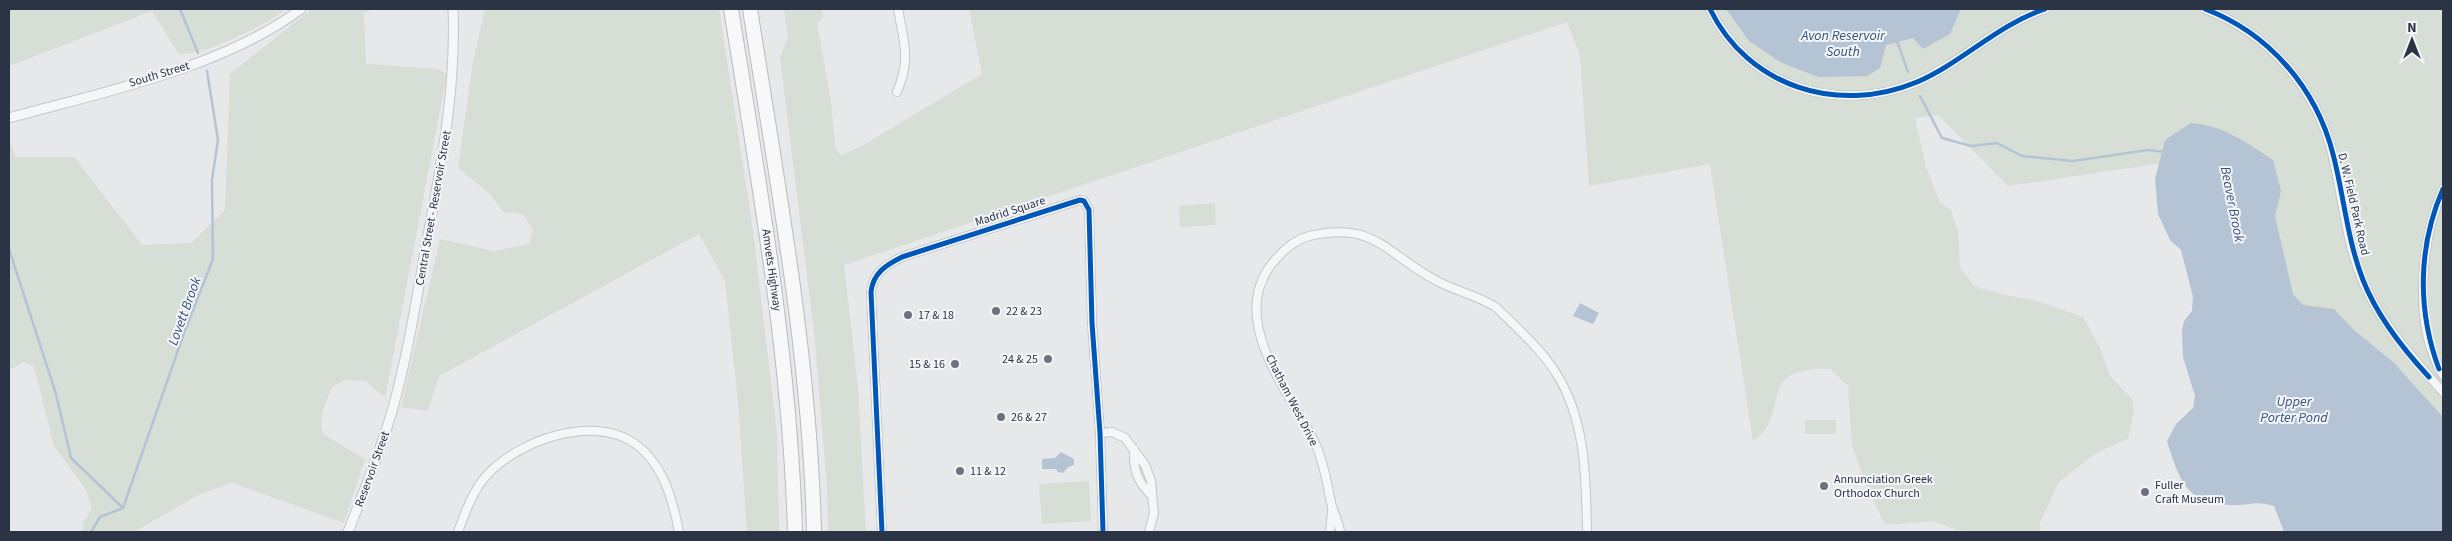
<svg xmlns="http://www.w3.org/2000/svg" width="2452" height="541" font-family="'Source Sans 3',sans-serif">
  <rect width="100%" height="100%" fill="#e6e8ea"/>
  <g fill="#d6ded6">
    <path d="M9,9H287C264,25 207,55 179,54L152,11L9,66Z"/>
    <path d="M312,9H375L364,12L366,64L437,69L447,74L385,398L366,381L346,380L333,386C326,401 318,417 323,434L365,459L344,523L232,483L200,494L134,532H82L84,521L92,509L86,490L54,446L34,366L24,362L9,370V140L16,157H74L142,245L191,243L225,210L230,74Z"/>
    <polygon points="485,9 719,9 753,231 777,434 779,532 747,532 738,402 725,281 699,234 439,376 428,411 401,407 440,239 494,251 529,244 533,230 523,214 503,212 491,195 458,168 473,62"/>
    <path d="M784,9H822L823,17L817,24L831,102L835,145L837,151L842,155L860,147L982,74L969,9H2443V532H2304L2244,151L2008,186L1938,115L1915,118L1926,167L1940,203L1951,210L1958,232L1960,267L1974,286L2001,294L2041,302L2083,317L2100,348L2110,376L2132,399L2134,411L2128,439L2096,453L2058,483L2040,523V532H1981L1957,530L1934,521L1885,525L1865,482L1852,445L1848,386L1830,369C1752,366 1793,415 1753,441L1710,164L1589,186L1580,55L1567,22L844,265L858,388L866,532H828L827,486L814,331L780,57L788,37Z"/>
    <polygon points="1215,203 1216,225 1180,227 1179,206"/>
    <rect x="1805" y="420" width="31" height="14"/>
    <polygon points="1089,481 1091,521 1042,524 1039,484"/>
  </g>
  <g fill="#b4c4d5">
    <polygon points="1726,9 1961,9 1950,34 1923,49 1913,38 1886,45 1880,68 1867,76 1818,77 1782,63 1749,41"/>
    <path d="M2191,123C2223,125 2247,143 2273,160L2281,191L2275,216L2293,294L2303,305L2334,309L2354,330L2393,362L2443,417V532H2284L2274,506C2254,500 2250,506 2232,505C2186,505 2179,479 2167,441L2176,424L2193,408L2195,396L2183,357L2182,330L2184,321L2192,311L2193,297L2181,250L2170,240L2158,214L2155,179L2165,140Z"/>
    <polygon points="1580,303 1599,313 1593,324 1573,316"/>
    <polygon points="1061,452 1074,459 1074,465 1068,467 1063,473 1058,472 1056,469 1042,469 1042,459 1055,458"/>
  </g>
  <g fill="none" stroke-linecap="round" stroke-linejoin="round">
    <g stroke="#b4c4d5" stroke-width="2.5">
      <polyline points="180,9 198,53"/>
      <polyline points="1897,41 1908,72"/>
      <polyline points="1920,96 1942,138 1971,146 1997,143 2022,156 2073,161 2148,150 2165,152"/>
      <polyline points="9,249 56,394 71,458 123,508"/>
      <polyline points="91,532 100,517 123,508 184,333 213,259 212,180 218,140 207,71"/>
    </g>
    <defs>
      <g id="minor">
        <path d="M1710,9C1748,87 1838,115 1917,82C1963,62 1997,25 2045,9"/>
        <path d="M2205,9C2269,33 2318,90 2333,157C2343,199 2346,242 2363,282C2382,325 2413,358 2443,392"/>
        <path d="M897,92C911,59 904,43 898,9"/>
        <path d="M2443,189C2421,240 2412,325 2443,375"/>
        <polyline points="1100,433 1112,432 1125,438 1145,465 1151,481 1153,504 1154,513 1149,532"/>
        <path d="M1134,449C1133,469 1137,481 1151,495"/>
        <path d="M458,532C465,513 473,490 487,475C518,441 592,414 634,443C663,463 673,500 679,532"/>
        <path d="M882,532L871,292C873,273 886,265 902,257L1080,200L1084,201L1089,210L1092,323L1100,433L1103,532"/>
        <polyline points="1330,532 1332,511"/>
        <path d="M1340,532C1339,523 1335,515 1332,507C1327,486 1325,465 1316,445C1291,394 1228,322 1271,265C1281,252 1293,240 1309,236C1376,220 1387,256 1439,282C1458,292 1480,296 1497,308C1517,328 1541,349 1556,373C1586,420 1586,479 1587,532"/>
      </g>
      <g id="tertiary">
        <path d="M9,118C103,92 222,68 301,9"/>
        <path d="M348,532C364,491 381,450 393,408C409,350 418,289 429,230C443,156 456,84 453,9"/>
      </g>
      <g id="motorway">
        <path d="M731,9C759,183 790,356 795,532"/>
        <path d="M750,9C777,182 810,356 814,532"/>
      </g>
    </defs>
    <use href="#minor" stroke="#c4c6c8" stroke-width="10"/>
    <use href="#tertiary" stroke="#c4c6c8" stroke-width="11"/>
    <use href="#motorway" stroke="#b8bbbf" stroke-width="16"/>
    <use href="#minor" stroke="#f5f6f7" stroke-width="8"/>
    <use href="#tertiary" stroke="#f5f6f7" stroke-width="9"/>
    <use href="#motorway" stroke="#f8f8f8" stroke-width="14"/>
    <defs>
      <g id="cycleway">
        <path d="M1710,9C1748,87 1838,115 1917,82C1963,62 1997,25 2045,9"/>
        <path d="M2205,9C2269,33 2316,88 2333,154C2344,196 2347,239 2363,280C2377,316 2403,349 2429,377"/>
        <path d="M2439,369C2417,310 2418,246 2443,189"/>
        <path d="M882,532L871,292C873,273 886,265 902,257L1080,200L1084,201L1089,210L1092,323L1100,433L1103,532"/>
      </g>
    </defs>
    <use href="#cycleway" stroke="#f4f6f9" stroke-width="8"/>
    <use href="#cycleway" stroke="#0057b8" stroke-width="5"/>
  </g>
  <g fill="#6c737f" stroke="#f4f6f9" stroke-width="2">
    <circle cx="996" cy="311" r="5"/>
    <circle cx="908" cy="315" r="5"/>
    <circle cx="1048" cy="359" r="5"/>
    <circle cx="955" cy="364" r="5"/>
    <circle cx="1001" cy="417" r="5"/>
    <circle cx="960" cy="471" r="5"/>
    <circle cx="1824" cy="486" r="5"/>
    <circle cx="2145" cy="492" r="5"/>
  </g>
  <g text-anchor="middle" stroke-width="4" stroke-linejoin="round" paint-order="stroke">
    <g font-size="12" fill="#2b3445" stroke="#f4f6f9">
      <text transform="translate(159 74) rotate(-17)" y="4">South Street</text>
      <text transform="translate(2354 204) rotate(77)" y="4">D. W. Field Park Road</text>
      <text transform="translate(433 208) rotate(-80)" y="4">Central Street - Reservoir Street</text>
      <text transform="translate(1010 211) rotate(-18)" y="4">Madrid Square</text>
      <text transform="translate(772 270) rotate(82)" y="4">Amvets Highway</text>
      <text transform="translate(1292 400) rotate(63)" y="4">Chatham West Drive</text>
      <text transform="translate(372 469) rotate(-70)" y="4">Reservoir Street</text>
    </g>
    <g font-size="12" fill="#2b3445" stroke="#f4f6f9" text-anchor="start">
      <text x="1006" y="315">22 &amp; 23</text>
      <text x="918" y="319">17 &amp; 18</text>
      <text x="1038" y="363" text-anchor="end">24 &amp; 25</text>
      <text x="945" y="368" text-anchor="end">15 &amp; 16</text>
      <text x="1011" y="421">26 &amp; 27</text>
      <text x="970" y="475">11 &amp; 12</text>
      <text x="1834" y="483">Annunciation Greek<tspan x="1834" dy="14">Orthodox Church</tspan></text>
      <text x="2155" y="489">Fuller<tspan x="2155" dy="14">Craft Museum</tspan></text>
    </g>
    <g font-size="14" font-style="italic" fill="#34527a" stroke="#f4f6f9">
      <text x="1843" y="40">Avon Reservoir<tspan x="1843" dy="16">South</tspan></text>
      <text transform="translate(2233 204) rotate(79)" y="5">Beaver Brook</text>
      <text transform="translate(184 311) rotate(-70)" y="5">Lovett Brook</text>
      <text x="2294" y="406">Upper<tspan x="2294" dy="16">Porter Pond</tspan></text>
    </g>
  </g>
  <rect width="2452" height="541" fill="none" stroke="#2b3445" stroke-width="20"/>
  <g transform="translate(2412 40)" stroke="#f4f6f9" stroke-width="4" paint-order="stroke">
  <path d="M0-4L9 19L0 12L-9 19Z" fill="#2b3445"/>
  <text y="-8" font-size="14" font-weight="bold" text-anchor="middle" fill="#2b3445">N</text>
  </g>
</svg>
